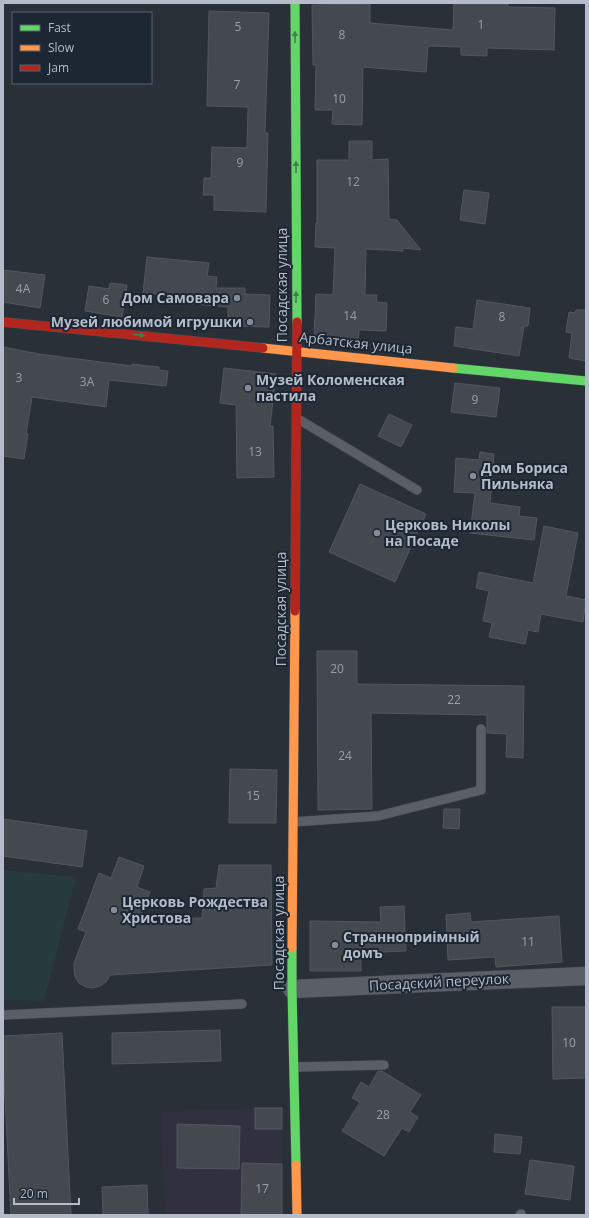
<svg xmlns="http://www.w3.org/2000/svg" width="589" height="1218" font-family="'Open Sans',sans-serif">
  <rect width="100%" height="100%" fill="#2a3038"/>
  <polygon fill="#31303e" points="255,1108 282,1108 282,1215 165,1215 161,1112"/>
  <polygon fill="#273a3e" points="3,870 76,877 44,1001 3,1000"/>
  <g fill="#444950" stroke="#52575f">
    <polygon points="370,4 370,23 453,30 454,4 508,4 508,7 555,8 554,50 487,48 487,56 461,55 461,47 428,46 426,72 363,67 362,125 332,124 333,110 315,110 316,65 313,65 312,5"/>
    <polygon points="209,11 269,13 265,133 268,133 266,212 214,210 214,195 203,195 204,178 211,178 212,147 247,148 248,107 207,106"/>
    <polygon points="349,141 372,141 372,160 388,159 389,219 397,220 421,250 403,248 403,251 366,249 365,295 377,295 376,302 387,303 386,331 359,330 358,341 314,338 316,294 333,295 335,248 315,247 316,223 317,223 317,160 349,160"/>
    <polygon points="464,190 489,193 485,224 460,220"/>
    <polygon points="147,257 209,263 207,276 217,277 216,288 245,288 245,294 270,295 269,327 228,326 228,307 171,302 171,295 143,293"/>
    <polygon points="3,270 45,275 40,308 3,302"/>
    <polygon points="110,283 127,285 122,317 85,311 89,286 109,289"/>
    <polygon points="477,300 530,308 528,326 524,326 519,356 454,346 456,327 473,329"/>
    <polygon points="576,310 586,310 586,361 569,358 572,333 566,332 569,312 575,313"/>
    <polygon points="3,347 39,354 132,366 132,364 159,367 159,370 168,371 166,386 109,380 106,407 32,397 26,434 28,434 24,459 3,456"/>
    <polygon points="224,368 276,374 270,426 273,426 274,477 237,478 236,405 220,403"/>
    <polygon points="455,383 500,388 496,417 451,412"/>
    <polygon points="389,414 412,425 401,447 378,436"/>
    <polygon points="480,452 494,454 490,503 520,507 519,516 537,518 534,540 470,533 475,493 454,492 456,458 479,460"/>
    <polygon points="360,484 426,514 395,582 329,552"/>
    <polygon points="544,526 578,533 566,596 586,600 583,622 541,614 538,632 528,630 525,644 489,637 492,623 483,621 489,591 476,588 479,572 533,583"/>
    <polygon points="317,651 357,651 357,684 524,686 523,758 506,757 507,734 487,733 487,715 371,713 372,809 318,810"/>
    <polygon points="230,769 277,770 276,823 229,823"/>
    <polygon points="444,809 460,809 459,829 443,828"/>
    <polygon points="3,819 87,831 82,867 3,856"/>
    <polygon points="119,857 144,866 137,887 150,892 139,919 202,918 204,889 216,888 219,865 271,865 272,965 110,975 106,982 100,986 93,988 86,987 79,983 75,977 74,970 74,963 86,932 78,929 99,873 111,878"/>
    <polygon points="404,906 406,951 361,953 361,971 310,971 310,921 381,922 380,907"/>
    <polygon points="470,913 471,922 559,916 562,962 496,967 495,957 448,960 446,915"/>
    <polygon points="552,1007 586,1007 586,1078 553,1079"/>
    <polygon points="220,1030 221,1061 112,1064 112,1033"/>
    <polygon points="62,1033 71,1215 11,1215 3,1060 3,1036"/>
    <polygon points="378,1071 382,1071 421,1095 410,1112 418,1117 409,1132 402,1128 384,1156 342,1131 360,1102 352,1098 361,1082 369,1087"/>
    <rect x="255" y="1108" width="27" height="21"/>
    <polygon points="177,1124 240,1126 239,1169 177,1168"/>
    <polygon points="495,1134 522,1137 520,1154 494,1152"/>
    <polygon points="530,1160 574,1166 570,1200 525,1194"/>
    <polygon points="242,1163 282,1164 282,1215 241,1215"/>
    <polygon points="147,1185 148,1215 103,1215 102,1187"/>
  </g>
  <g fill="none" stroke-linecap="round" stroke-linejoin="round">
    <defs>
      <g id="lane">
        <polyline points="298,419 417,490"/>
        <polyline points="293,822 378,816 481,790 481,729"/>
        <polyline points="3,1015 242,1004"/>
        <polyline points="295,1067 384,1065"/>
        <polyline points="520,1215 521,1214"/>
      </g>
      <polyline id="street" points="292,989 586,976"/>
      <g id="fast">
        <polyline points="295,3 297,322"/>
        <polyline points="453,368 586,381"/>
        <polyline points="292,948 292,989 296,1165"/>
      </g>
      <g id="slow">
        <polyline points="263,348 453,368"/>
        <polyline points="292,948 295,611"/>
        <polyline points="296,1165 297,1215"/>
      </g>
      <g id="jam">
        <polyline points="3,322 263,348"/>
        <polyline points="295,611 297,322"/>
      </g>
    </defs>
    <use href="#lane" stroke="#484c53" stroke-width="10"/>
    <use href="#street" stroke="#484c53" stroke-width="19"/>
    <use href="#fast" stroke="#484c53" stroke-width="10"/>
    <use href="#slow" stroke="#484c53" stroke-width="10"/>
    <use href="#jam" stroke="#484c53" stroke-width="10"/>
    <use href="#lane" stroke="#5a5e66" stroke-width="9"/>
    <use href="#street" stroke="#5a5e66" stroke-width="18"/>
    <use href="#fast" stroke="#63d668" stroke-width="9"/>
    <use href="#slow" stroke="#ff974d" stroke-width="9"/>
    <use href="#jam" stroke="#b3261e" stroke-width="9"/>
  </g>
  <defs><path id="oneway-solid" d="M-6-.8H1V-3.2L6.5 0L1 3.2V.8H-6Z"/></defs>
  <g fill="#407e4e">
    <use href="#oneway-solid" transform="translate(295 37) rotate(-90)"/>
    <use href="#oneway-solid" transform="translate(296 167) rotate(-90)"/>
    <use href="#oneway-solid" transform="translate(296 297) rotate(-90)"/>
    <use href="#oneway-solid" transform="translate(139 335) rotate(6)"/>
  </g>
  <g fill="#848b96" stroke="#1d2633" stroke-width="1.5">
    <circle cx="237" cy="298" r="4"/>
    <circle cx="250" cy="322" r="4"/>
    <circle cx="248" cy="388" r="4"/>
    <circle cx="473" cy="476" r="4"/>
    <circle cx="377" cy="533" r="4"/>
    <circle cx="114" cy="910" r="4"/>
    <circle cx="335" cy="945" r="4"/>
  </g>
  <g text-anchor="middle" stroke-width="4" stroke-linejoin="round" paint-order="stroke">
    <g font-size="12" fill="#989fab">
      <text x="481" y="29">1</text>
      <text x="238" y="31">5</text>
      <text x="342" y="39">8</text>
      <text x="237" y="89">7</text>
      <text x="339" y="103">10</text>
      <text x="240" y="167">9</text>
      <text x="353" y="186">12</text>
      <text x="23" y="293">4А</text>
      <text x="106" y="304">6</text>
      <text x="350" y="320">14</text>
      <text x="502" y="321">8</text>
      <text x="19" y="382">3</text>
      <text x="87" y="386">3А</text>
      <text x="475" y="404">9</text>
      <text x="255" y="456">13</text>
      <text x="337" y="673">20</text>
      <text x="454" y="704">22</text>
      <text x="345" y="760">24</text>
      <text x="253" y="800">15</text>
      <text x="528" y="946">11</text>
      <text x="569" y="1047">10</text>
      <text x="383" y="1119">28</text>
      <text x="262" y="1193">17</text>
    </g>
    <g font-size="14" fill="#b4bcc9" stroke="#1d2633">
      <text transform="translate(282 285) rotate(-90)" y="5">Посадская улица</text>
      <text transform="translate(356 343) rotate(6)" y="5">Арбатская улица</text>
      <text transform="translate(281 609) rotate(-90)" y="5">Посадская улица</text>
      <text transform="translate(279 933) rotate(-90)" y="5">Посадская улица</text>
      <text transform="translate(439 982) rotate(-3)" y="5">Посадский переулок</text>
    </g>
    <g font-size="14" font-weight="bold" fill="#b4bcc9" stroke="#1d2633" text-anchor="start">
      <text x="229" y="303" text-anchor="end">Дом Самовара</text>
      <text x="242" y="327" text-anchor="end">Музей любимой игрушки</text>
      <text x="256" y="385">Музей Коломенская<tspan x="256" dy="16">пастила</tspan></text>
      <text x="481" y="473">Дом Бориса<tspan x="481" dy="16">Пильняка</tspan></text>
      <text x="385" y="530">Церковь Николы<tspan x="385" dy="16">на Посаде</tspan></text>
      <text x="122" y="907">Церковь Рождества<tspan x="122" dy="16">Христова</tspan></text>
      <text x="343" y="942">Странноприiмный<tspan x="343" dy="16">домъ</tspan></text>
    </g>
  </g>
  <rect width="589" height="1218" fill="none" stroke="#b4bcc9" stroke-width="8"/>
  <rect x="12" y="12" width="140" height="72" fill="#1d2633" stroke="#59626f"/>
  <rect x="20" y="25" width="20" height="6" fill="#63d668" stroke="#59626f"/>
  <text x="48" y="32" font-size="12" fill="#b4bcc9">Fast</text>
  <rect x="20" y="45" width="20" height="6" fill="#ff974d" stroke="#59626f"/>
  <text x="48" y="52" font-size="12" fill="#b4bcc9">Slow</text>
  <rect x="20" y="65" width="20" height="6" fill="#b3261e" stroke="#59626f"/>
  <text x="48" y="72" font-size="12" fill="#b4bcc9">Jam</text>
  <path d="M14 1198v6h65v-6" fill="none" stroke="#b4bcc9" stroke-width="2"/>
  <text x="20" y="1198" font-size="12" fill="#b4bcc9" stroke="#1d2633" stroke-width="3" paint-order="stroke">20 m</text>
</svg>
